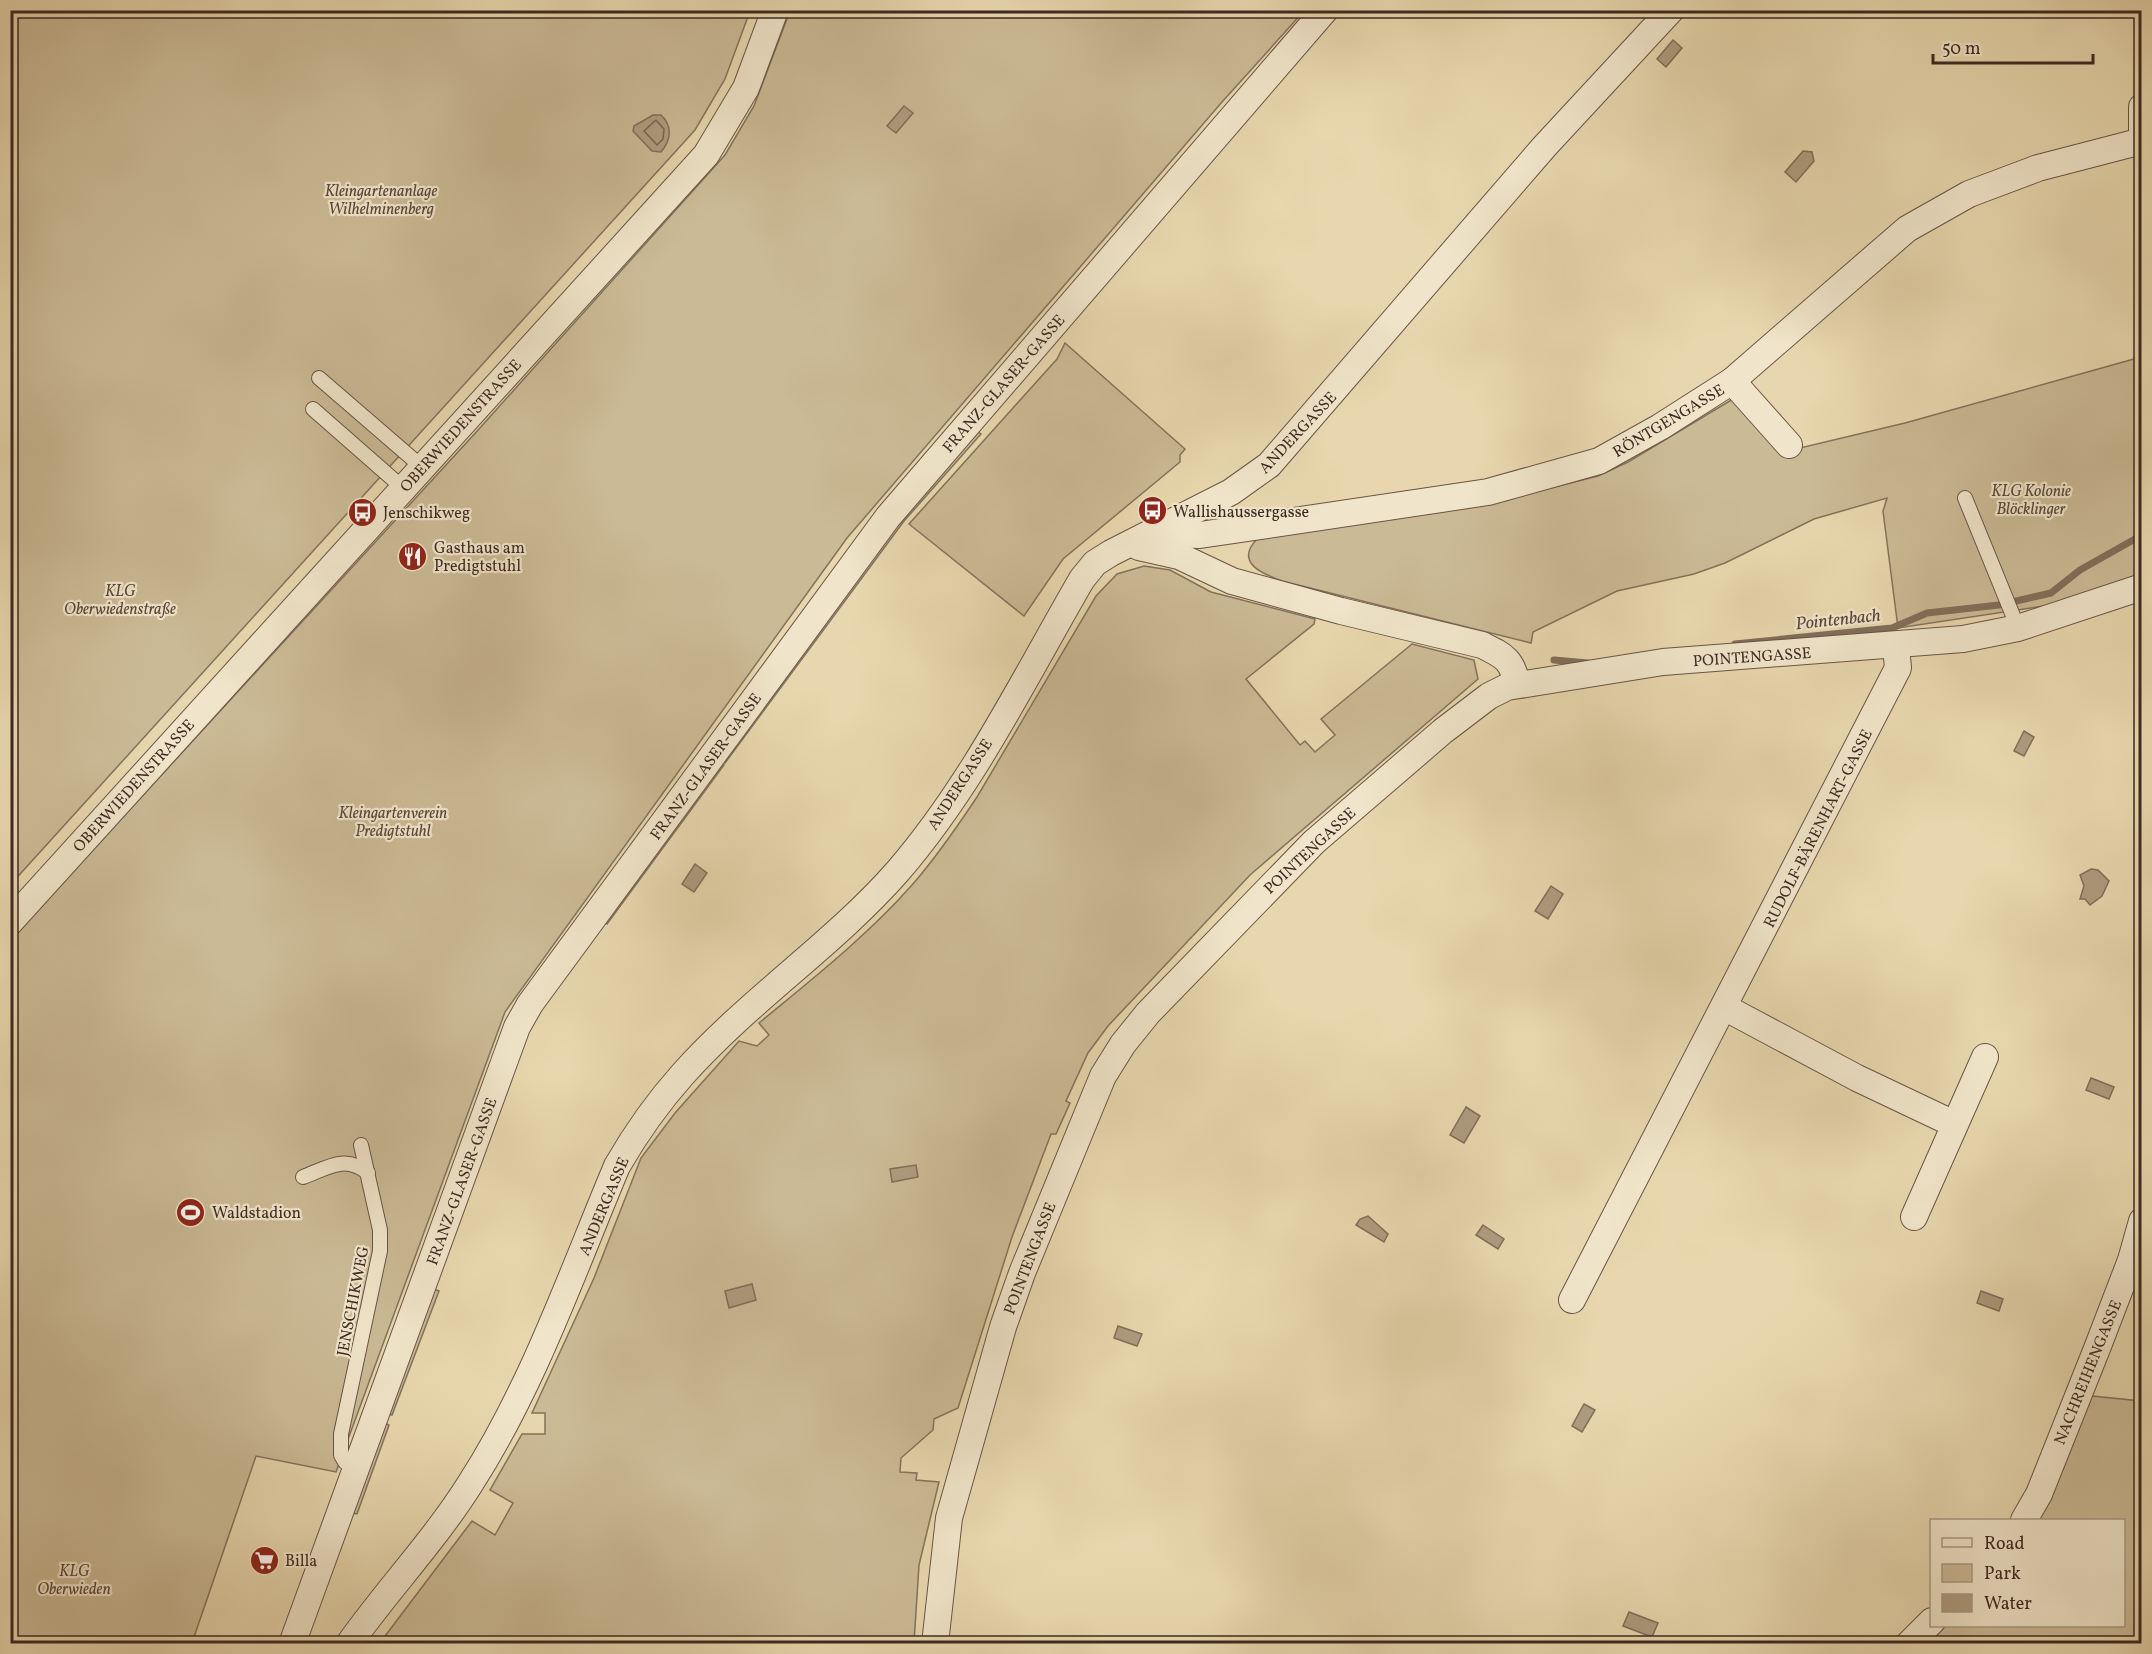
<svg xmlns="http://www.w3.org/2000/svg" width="2152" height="1654" font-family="Vollkorn,serif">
  <rect width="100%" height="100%" fill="#e8d7ae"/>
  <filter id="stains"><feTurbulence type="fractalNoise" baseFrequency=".00333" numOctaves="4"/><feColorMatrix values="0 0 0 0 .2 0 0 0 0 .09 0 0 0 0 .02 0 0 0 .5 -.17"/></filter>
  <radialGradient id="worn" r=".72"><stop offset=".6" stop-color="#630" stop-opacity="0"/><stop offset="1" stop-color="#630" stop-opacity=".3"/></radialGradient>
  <g fill="#cbba96" stroke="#84725c" stroke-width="1.5">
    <polygon points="11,11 750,11 725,79 695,130 11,884"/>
    <polygon points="790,11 1304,11 1222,102 847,538 505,1012 336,1472 256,1456 192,1643 11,1644 11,939 479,429 725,155 754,106"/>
    <polygon points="1065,343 1185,449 1180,455 1180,462 1063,559 1024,616 909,524 1057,359"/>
    <path d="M2141,357V576L2057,604L1898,628L1883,511L1887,498L1814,519L1725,563L1694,574L1617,591L1533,632L1531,643L1282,581C1263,574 1234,563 1257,539L1499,501L1598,476L1628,462L1733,399L1800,448L1905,423Z"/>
    <polygon points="978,432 981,434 904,521 725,763 722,761 901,519"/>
    <path d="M1144,566L1170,570L1211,592L1315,619L1314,624L1246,679L1300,745L1305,741L1315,752L1335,735L1321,719L1412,644L1474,660L1478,679L1250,875L1108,1026L1088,1053L1066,1101L1070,1103L1056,1134H1051L1012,1237L958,1408L934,1419L933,1430L901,1458L900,1472L917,1473L916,1480L939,1482L919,1565L914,1643L379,1644L472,1521L495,1535L513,1503L490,1490L522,1434H545V1413H532L594,1278L641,1158L675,1113L739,1041L757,1046L769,1035L759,1023C811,980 867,936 912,885C936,858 957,827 977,797L1096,596L1117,574Z"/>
    <polygon points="721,763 724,765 607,924 604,922"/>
    <polygon points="434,1289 439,1291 392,1415 388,1414"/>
    <polygon points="2092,1396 2141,1401 2141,1643 1927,1644 1946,1626 2124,1626 2124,1520 2038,1520"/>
    <polygon points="385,1423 389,1425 357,1514 352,1513"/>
  </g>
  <g fill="#ae9c7f" stroke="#816e5a" stroke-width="1.5">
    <polygon points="1673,40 1682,48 1666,67 1657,59"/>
    <polygon points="904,106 913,113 896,133 887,126"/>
    <path d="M653,115H661C673,126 671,140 661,152L652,151L633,131L634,126Z"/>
    <polygon points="1803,151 1812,152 1814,161 1796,182 1785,172"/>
    <polygon points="2024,731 2034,737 2024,756 2014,751"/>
    <polygon points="695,864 707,873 694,892 682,884"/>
    <polygon points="2091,869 2098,870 2109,881 2102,896 2090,905 2085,899 2080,899 2084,886 2080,875"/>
    <polygon points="1551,886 1563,894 1548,919 1535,911"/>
    <polygon points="2091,1078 2114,1087 2109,1099 2086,1090"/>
    <polygon points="1466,1107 1480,1116 1464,1143 1450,1135"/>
    <polygon points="916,1165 918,1177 892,1182 890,1169"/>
    <polygon points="1368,1216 1388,1234 1384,1242 1356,1225 1360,1219"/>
    <polygon points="1483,1225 1504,1239 1498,1249 1476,1235"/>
    <polygon points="752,1284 756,1300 729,1308 725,1291"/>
    <polygon points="1981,1291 2003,1299 1999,1311 1977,1303"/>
    <polygon points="1118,1326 1142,1334 1137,1346 1114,1338"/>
    <polygon points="1584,1404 1595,1410 1582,1432 1572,1426"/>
    <polygon points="1629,1612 1658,1623 1652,1637 1623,1626"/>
  </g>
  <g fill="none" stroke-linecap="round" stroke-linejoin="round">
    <polygon stroke="#766351" stroke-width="1.5" points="656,120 664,129 663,139 657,145 644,131"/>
    <g stroke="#816e5a" stroke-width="7">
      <polyline points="1735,644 1892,628 1927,613 1999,605 2051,593 2080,570 2142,535"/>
      <polyline points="1554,660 1588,663"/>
    </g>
    <defs>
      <g id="service">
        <polyline points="319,378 422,467"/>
        <polyline points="313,409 403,488"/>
        <polyline points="1965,498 2018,628"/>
        <path d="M303,1177C327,1168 345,1154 368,1173"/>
        <polyline points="345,1462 341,1455 341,1434 380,1251 380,1230 361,1145"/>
      </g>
      <g id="minor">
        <polyline points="2142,107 2142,142"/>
        <polyline points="1732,381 1789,445"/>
        <polyline points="1152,537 1161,534 1200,535 1488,492 1599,461 1660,427 1732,381 1907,229 1969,194 2038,168 2142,141"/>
        <path d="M1139,547L1179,556L1232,581L1341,611L1482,645C1504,656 1512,659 1517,684"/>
        <polyline points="10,922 706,155 746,88 775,10"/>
        <polyline points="1724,1007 1857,1078 1954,1124"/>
        <polyline points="1914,1217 1985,1057"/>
        <polyline points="1572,1300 1898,668 1896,646"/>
        <polyline points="2024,1520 2039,1494 2098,1346 2131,1260 2142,1221"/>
        <polyline points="292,1644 502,1068 517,1027 530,1004 888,517 1325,10"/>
        <path d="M349,1644C388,1589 434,1541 470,1484C533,1386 572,1273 617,1166C636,1133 658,1102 683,1074C749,1000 833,945 898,871C973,784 1025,677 1082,579L1095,563L1111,553L1231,492L1269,465L1544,147L1671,10"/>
        <polyline points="935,1644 949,1518 1003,1327 1022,1273 1103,1076 1123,1044 1148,1013 1314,842 1443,731 1489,696 1507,687 1663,662 1963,639 2018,628 2142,587"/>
        <polyline points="1909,1644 1932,1621"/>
      </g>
    </defs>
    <use href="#service" stroke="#685546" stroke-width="16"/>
    <use href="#minor" stroke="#685546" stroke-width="28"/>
    <use href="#service" stroke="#f0e5ca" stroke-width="14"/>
    <use href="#minor" stroke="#f0e5ca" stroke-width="26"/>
  </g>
  <defs>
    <symbol id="bus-disc" viewBox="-11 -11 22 22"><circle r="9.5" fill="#8f2418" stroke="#f0e5ca"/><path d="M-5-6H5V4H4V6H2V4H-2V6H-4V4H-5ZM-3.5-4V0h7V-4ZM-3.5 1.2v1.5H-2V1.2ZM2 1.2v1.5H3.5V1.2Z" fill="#fff"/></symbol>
    <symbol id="restaurant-disc" viewBox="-11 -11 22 22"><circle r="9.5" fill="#8f2418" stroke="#f0e5ca"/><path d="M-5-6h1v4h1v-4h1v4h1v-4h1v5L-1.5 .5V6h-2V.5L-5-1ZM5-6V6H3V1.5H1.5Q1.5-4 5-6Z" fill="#fff"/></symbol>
    <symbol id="stadium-disc" viewBox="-11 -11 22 22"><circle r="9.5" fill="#8f2418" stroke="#f0e5ca"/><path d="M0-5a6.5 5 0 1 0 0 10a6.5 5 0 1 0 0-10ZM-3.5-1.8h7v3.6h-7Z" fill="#fff"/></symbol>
    <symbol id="supermarket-disc" viewBox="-11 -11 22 22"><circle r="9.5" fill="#8f2418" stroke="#f0e5ca"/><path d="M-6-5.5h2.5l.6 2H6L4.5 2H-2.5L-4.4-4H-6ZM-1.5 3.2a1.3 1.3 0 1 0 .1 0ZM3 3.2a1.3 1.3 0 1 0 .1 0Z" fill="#fff"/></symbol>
  </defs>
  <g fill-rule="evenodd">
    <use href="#bus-disc" x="1136" y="494" width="33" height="33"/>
    <use href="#bus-disc" x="346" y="496" width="33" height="33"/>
    <use href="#restaurant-disc" x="396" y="540" width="33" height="33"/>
    <use href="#stadium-disc" x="174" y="1196" width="33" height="33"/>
    <use href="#supermarket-disc" x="248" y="1544" width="33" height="33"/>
  </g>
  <g text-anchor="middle" stroke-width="4.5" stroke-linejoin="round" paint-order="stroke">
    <g font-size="16" font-style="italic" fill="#59473a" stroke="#f0e5ca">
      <text x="381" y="196">Kleingartenanlage<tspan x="381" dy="18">Wilhelminenberg</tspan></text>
      <text x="2031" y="496">KLG Kolonie<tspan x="2031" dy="18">Blöcklinger</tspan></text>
      <text x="120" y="596">KLG<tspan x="120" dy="18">Oberwiedenstraße</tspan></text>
      <text x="393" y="818">Kleingartenverein<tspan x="393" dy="18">Predigtstuhl</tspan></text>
      <text x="74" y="1576">KLG<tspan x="74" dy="18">Oberwieden</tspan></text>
    </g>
    <g font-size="16" fill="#3d2a23" stroke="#f0e5ca">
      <text transform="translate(1003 383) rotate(-49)" y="6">FRANZ-GLASER-GASSE</text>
      <text transform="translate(1668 420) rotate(-31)" y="6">RÖNTGENGASSE</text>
      <text transform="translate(460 425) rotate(-48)" y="6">OBERWIEDENSTRASSE</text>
      <text transform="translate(1297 432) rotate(-47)" y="6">ANDERGASSE</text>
      <text transform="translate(1752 656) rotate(-4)" y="6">POINTENGASSE</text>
      <text transform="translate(705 766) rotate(-54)" y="6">FRANZ-GLASER-GASSE</text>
      <text transform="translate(959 784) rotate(-57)" y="6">ANDERGASSE</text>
      <text transform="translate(133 785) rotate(-48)" y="6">OBERWIEDENSTRASSE</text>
      <text transform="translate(1817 828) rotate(-63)" y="6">RUDOLF-BÄRENHART-GASSE</text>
      <text transform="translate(1309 850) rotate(-43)" y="6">POINTENGASSE</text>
      <text transform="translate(461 1181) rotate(-70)" y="6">FRANZ-GLASER-GASSE</text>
      <text transform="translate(603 1206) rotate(-67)" y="6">ANDERGASSE</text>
      <text transform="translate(1029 1258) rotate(-69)" y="6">POINTENGASSE</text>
      <text transform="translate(352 1301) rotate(-79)" y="6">JENSCHIKWEG</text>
      <text transform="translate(2087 1372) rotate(-68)" y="6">NACHREIHENGASSE</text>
    </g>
    <g font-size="16" fill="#3d2a23" stroke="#f0e5ca" text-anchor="start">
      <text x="1173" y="517">Wallishaussergasse</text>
      <text x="383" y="518">Jenschikweg</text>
      <text x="434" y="553">Gasthaus am<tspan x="434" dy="18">Predigtstuhl</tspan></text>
      <text x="212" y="1218">Waldstadion</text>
      <text x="285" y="1566">Billa</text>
    </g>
    <g font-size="18" font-style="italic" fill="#59463a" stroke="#f0e5ca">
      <text transform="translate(1838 619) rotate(-6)" y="6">Pointenbach</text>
    </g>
  </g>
  <rect width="2152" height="1654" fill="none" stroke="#e8d7ae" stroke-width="36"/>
  <rect x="12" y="12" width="2128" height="1630" fill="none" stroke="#3d2a23" stroke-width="3"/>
  <rect x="18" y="18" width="2116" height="1618" fill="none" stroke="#3d2a23" stroke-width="1.5"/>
  <rect x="1930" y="1519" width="195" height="108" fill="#f0e5ca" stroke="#a89a87" stroke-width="1.5"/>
  <rect x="1942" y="1538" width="30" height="9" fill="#f0e5ca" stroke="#a89a87" stroke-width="1.5"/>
  <text x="1984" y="1549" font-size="18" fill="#3d2a23">Road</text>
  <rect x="1942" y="1564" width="30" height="18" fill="#cbba96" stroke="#a89a87" stroke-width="1.5"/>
  <text x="1984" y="1579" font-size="18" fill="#3d2a23">Park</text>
  <rect x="1942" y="1594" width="30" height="18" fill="#ae9c7f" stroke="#a89a87" stroke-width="1.5"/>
  <text x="1984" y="1609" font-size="18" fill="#3d2a23">Water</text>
  <path d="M1933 54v9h160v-9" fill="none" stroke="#3d2a23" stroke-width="3"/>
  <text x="1942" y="54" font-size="18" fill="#3d2a23" stroke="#f0e5ca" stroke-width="4.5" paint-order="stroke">50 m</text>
  <rect width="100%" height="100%" filter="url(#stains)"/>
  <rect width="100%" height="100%" fill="url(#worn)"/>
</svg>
